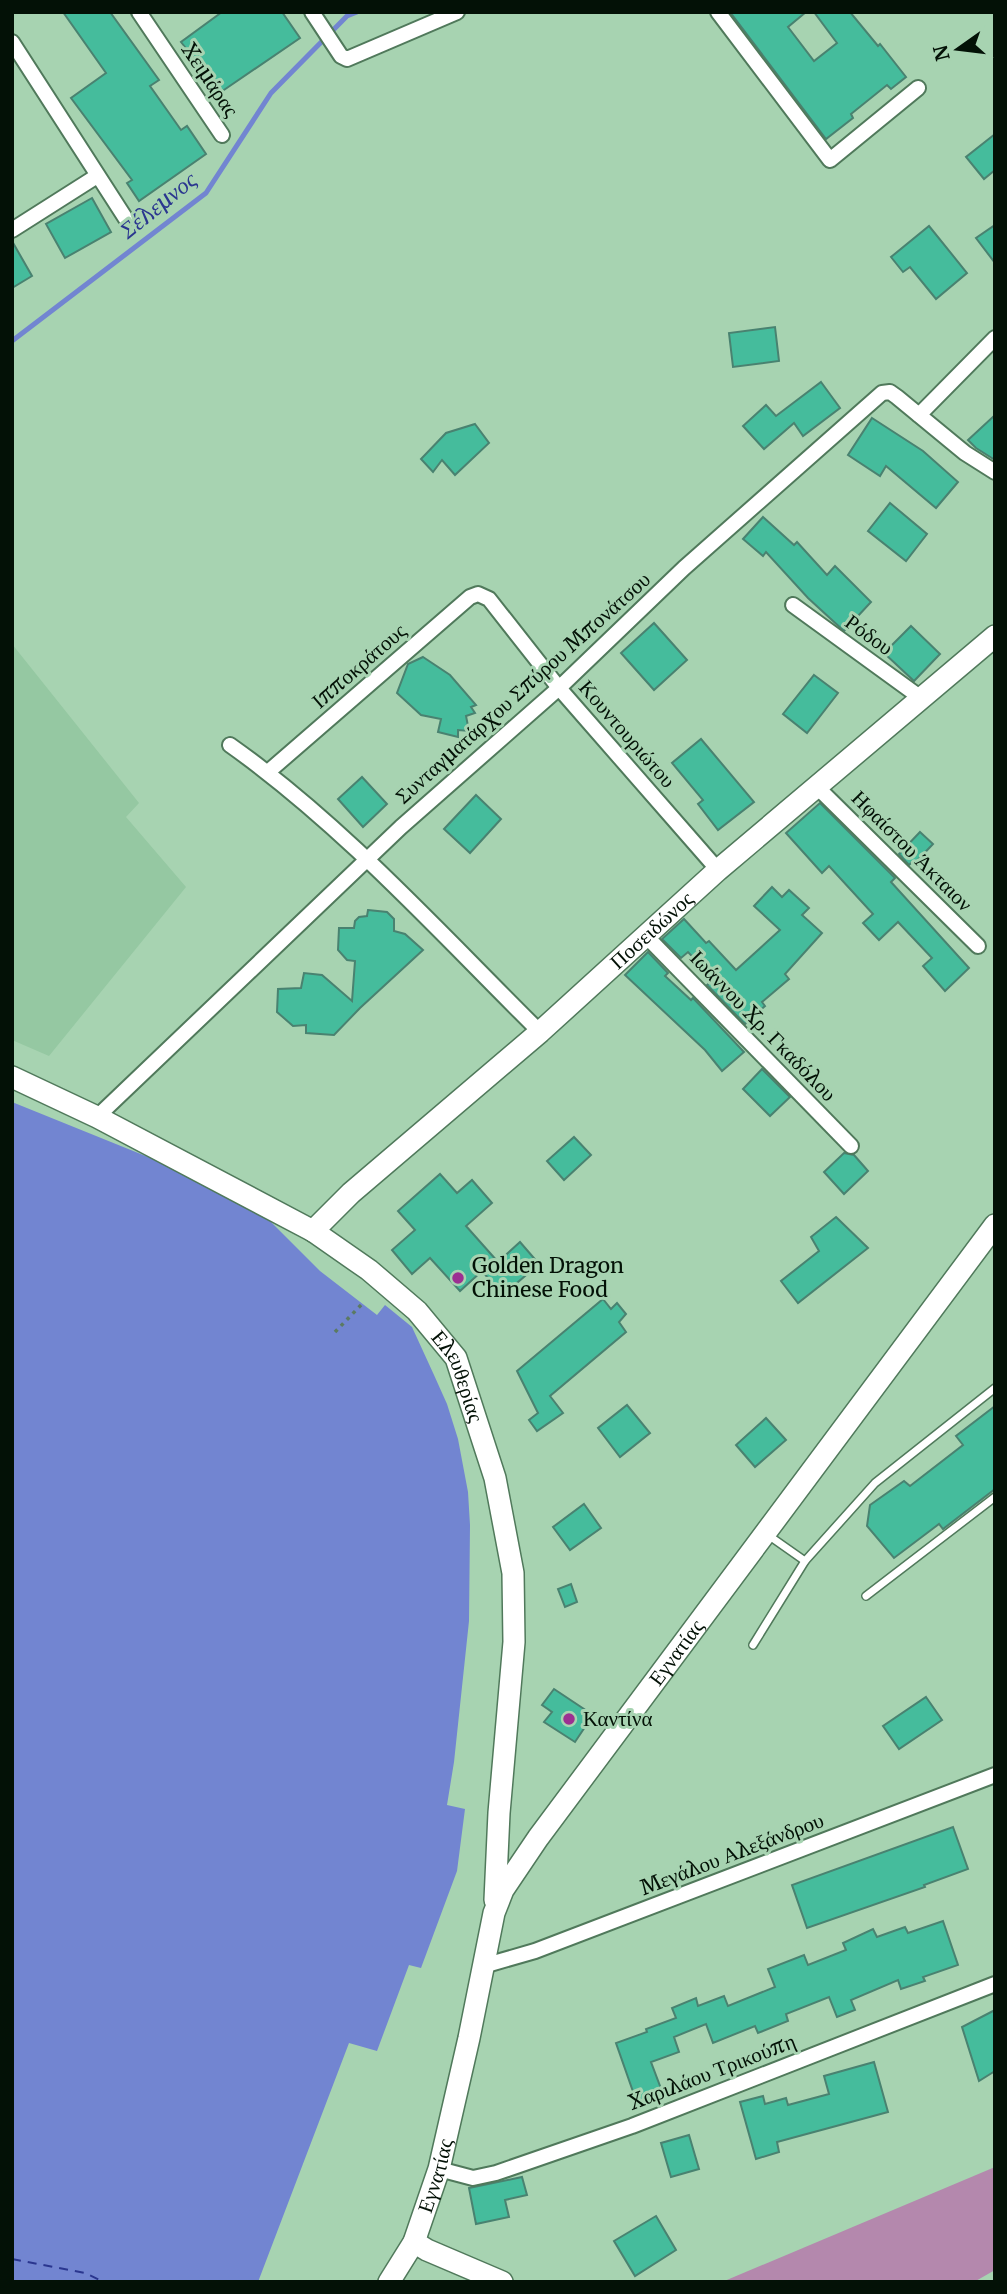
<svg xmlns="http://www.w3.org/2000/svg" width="1007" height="2294" font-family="Merriweather,serif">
  <rect width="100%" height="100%" fill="#a7d3b1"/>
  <polygon fill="#95c8a2" points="12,644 139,803 126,817 186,887 49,1056 12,1040"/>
  <polygon fill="#b488ad" points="995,2167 995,2270 974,2282 722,2282"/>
  <polygon fill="#7285d1" points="12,1102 200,1178 256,1207 320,1271 377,1315 385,1305 412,1327 434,1375 447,1404 458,1439 468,1492 470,1525 469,1621 454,1762 447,1805 465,1809 457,1871 421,1968 409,1965 377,2051 349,2043 258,2282 12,2282"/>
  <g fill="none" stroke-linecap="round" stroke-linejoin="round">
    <polyline stroke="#7285d1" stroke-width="5" points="12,341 206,193 271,93 347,16 357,12"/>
    <polyline stroke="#2a368f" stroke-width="2" stroke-dasharray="9 7" stroke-linecap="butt" points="12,2259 85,2273 104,2282"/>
  </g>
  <g fill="#45bc9c" stroke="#498270" stroke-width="2">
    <polygon points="63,12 110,12 159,80 150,86 181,130 187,126 206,154 139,201 127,183 132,180 71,98 106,73"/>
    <polygon points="222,12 282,12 300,38 221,92 181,42"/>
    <polygon points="730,12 806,12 788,27 814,61 837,43 814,12 850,12 878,46 880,44 906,77 891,89 887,85 851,114 853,118 826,139"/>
    <polygon points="995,134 995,170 984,179 966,157"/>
    <polygon points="92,198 111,232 65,258 46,224"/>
    <polygon points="995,225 995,263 976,238"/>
    <polygon points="929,226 967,273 936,299 910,267 903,272 891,257"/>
    <polygon points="12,241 32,276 12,288"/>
    <polygon points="775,327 779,361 733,367 729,333"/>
    <polygon points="821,382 840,408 803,436 794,423 764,449 743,426 766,405 776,416"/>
    <polygon points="995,415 995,460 976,448 968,440"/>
    <polygon points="872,418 923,451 958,482 936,508 886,466 880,476 848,455"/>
    <polygon points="475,424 489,443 455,475 442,460 433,472 421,459 446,433"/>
    <polygon points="890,503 927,534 906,561 868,531"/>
    <polygon points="763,517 794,545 797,542 827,575 835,566 871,602 844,631 808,598 766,552 763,556 743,539"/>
    <polygon points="654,623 687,660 654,690 621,653"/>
    <polygon points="911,626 940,654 914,681 884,653"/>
    <polygon points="423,657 450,675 476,705 471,707 475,713 466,716 469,731 458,730 458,737 438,732 441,719 421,715 397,693 408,664"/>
    <polygon points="814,675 838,693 807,733 783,714"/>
    <polygon points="701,739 754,802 718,830 698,804 703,800 672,763"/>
    <polygon points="362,777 387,804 363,827 338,799"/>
    <polygon points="476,795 501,819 470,853 444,829"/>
    <polygon points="820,803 895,878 891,882 969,968 945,991 923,966 932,958 898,922 879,940 863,923 873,914 829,866 822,873 786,833"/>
    <polygon points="920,832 933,844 914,864 912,862 909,865 899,854"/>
    <polygon points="772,887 782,897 789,890 809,908 802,915 822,933 785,974 789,979 762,1002 765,1006 745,1024 707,985 714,979 688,952 681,958 662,939 684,919 706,943 709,941 736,970 780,930 754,906"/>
    <polygon points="368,910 387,912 394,919 394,931 405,934 423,950 360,1008 334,1035 306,1033 306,1025 293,1026 277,1012 278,989 301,988 304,973 322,975 352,1001 355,961 347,960 338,950 339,928 354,928 355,921 359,917 367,916"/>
    <polygon points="648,952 668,973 665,976 691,1000 693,998 744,1052 722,1071 705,1050 625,975"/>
    <polygon points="762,1069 790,1097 770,1116 743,1089"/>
    <polygon points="574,1137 591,1155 564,1180 547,1161"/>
    <polygon points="844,1153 854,1155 868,1171 844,1194 824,1172"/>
    <polygon points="440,1174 457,1193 472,1180 492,1203 466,1226 498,1262 520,1242 539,1264 503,1295 482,1271 460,1291 430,1258 412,1274 392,1250 415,1230 398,1211"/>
    <polygon points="836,1217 868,1248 798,1303 781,1281 819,1251 811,1237"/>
    <polygon points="603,1299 611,1309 617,1303 626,1314 619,1322 626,1332 550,1396 563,1413 537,1431 529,1420 538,1413 517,1371"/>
    <polygon points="627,1405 650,1433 620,1457 598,1428"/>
    <polygon points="995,1406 995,1489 943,1529 939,1524 894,1558 867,1526 870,1505 904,1481 910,1486 963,1445 956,1436"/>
    <polygon points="766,1418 786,1440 755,1467 736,1445"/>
    <polygon points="584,1504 601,1528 570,1550 553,1527"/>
    <polygon points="571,1584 577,1602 565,1607 558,1589"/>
    <polygon points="554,1689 593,1715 575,1742 544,1722 552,1712 542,1705"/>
    <polygon points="926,1697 942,1720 899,1749 883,1726"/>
    <polygon points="953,1827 968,1869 924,1885 925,1887 807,1928 792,1885"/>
    <polygon points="943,1921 958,1965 923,1977 925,1981 901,1989 898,1980 851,2000 855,2010 837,2017 829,1997 786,2014 788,2021 758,2033 755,2026 713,2043 706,2024 674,2037 679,2052 651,2062 663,2094 637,2103 616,2043 647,2032 646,2029 676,2018 672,2008 696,1998 698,2006 724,1996 728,2006 775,1987 768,1969 804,1955 808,1965 846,1950 843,1943 873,1929 877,1937 905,1927 908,1933"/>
    <polygon points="995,2010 995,2071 979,2081 962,2027"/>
    <polygon points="874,2062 888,2112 777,2142 779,2152 756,2159 740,2102 763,2096 765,2104 786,2098 788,2105 829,2094 824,2076"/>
    <polygon points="689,2135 699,2169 671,2177 661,2143"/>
    <polygon points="522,2177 527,2195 505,2200 509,2217 476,2224 469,2188"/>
    <polygon points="656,2216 676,2250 635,2276 614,2241"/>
  </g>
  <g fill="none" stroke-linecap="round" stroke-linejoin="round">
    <defs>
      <g id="lane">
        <polyline points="768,1535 805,1561"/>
        <polyline points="866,1596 995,1497"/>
        <polyline points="753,1645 805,1561 875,1483 995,1388"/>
      </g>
      <g id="street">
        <polyline points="139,12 222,135"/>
        <polyline points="312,12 341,56 347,59 457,12"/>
        <polyline points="718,12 830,160 918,88"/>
        <polyline points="12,42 126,219"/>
        <polyline points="12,230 97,176"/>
        <polyline points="919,415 995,338"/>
        <polyline points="793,605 921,698"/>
        <path d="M230,745C343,825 441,934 540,1032"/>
        <polyline points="268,772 470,597 478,594 489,599 559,688 718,870"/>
        <polyline points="816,786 978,946"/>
        <polyline points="646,936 851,1146"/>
        <polyline points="97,1117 401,827 559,688 684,568 882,393 890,392 897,397 965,453 995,472"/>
        <polyline points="483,1966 535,1951 995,1775"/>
        <polyline points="439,2169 473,2178 496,2173 632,2126 995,1984"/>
      </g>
      <g id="secondary">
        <path id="s1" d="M12,1077L97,1117L313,1231L369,1270L417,1311L456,1358L495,1478L513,1573L514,1642L499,1813L495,1900"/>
        <path id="s2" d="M313,1231L351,1193L540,1032L718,870L995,636"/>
        <polyline points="414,2242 427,2250 502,2282"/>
        <path id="s3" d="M389,2282L414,2242L439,2169L469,2038L494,1913L503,1890L538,1838L995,1225"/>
      </g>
    </defs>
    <use href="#lane" stroke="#50795b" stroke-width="10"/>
    <use href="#street" stroke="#50795b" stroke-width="18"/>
    <use href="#secondary" stroke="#50795b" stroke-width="24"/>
    <polyline stroke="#5b7a62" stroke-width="3.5" stroke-dasharray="3.5 5" stroke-linecap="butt" points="335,1332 363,1303"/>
    <use href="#lane" stroke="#fff" stroke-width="7"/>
    <use href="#street" stroke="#fff" stroke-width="14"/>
    <use href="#secondary" stroke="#fff" stroke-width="21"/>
  </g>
  <g fill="#9c3092" stroke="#a7d3b1" stroke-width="2.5">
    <circle cx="458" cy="1278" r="7"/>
    <circle cx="569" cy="1719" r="7"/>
  </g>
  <g text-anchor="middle" stroke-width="6" stroke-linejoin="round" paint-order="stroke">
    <g font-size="21" fill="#031106" stroke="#a7d3b1">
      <text transform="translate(210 80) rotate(56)" y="7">Χειμάρας</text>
      <text transform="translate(869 635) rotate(36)" y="7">Ρόδου</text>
      <text transform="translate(359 666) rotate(-41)" y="7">Ιπποκράτους</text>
      <text transform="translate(523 688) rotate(-42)" y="7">Συνταγματάρχου Σπύρου Μπονάτσου</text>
      <text transform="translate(627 734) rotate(49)" y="7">Κουντουριώτου</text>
      <text transform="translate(912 851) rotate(45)" y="7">Ηφαίστου Άκταιον</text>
      <text dy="7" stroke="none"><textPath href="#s2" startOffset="453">Ποσειδώνος</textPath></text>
      <text transform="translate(763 1026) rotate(46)" y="7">Ιωάννου Χρ. Γκαδόλου</text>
      <text dy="7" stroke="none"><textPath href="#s1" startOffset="548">Ελευθερίας</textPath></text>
      <text dy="7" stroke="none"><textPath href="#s3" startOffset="705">Εγνατίας</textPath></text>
      <text transform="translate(732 1854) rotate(-21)" y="7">Μεγάλου Αλεξάνδρου</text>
      <text transform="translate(712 2072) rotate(-21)" y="7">Χαριλάου Τρικούπη</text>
      <text dy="7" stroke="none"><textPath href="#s3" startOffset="117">Εγνατίας</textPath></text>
    </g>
    <g font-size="21" fill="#031106" stroke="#a7d3b1" text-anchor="start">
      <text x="472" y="1273">Golden Dragon<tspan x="472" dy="24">Chinese Food</tspan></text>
      <text x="583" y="1726">Καντίνα</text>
    </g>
    <g font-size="23" font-style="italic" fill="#2a368f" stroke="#a7d3b1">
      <text transform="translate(158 205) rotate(-39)" y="8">Σέλεμνος</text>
    </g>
  </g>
  <rect width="1007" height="2294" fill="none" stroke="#031106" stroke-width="28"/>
  <g transform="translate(958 49) rotate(256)" stroke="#a7d3b1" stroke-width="5" paint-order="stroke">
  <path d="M0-5L12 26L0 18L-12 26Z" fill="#031106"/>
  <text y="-10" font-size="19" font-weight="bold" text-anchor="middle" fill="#031106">N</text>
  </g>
</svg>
